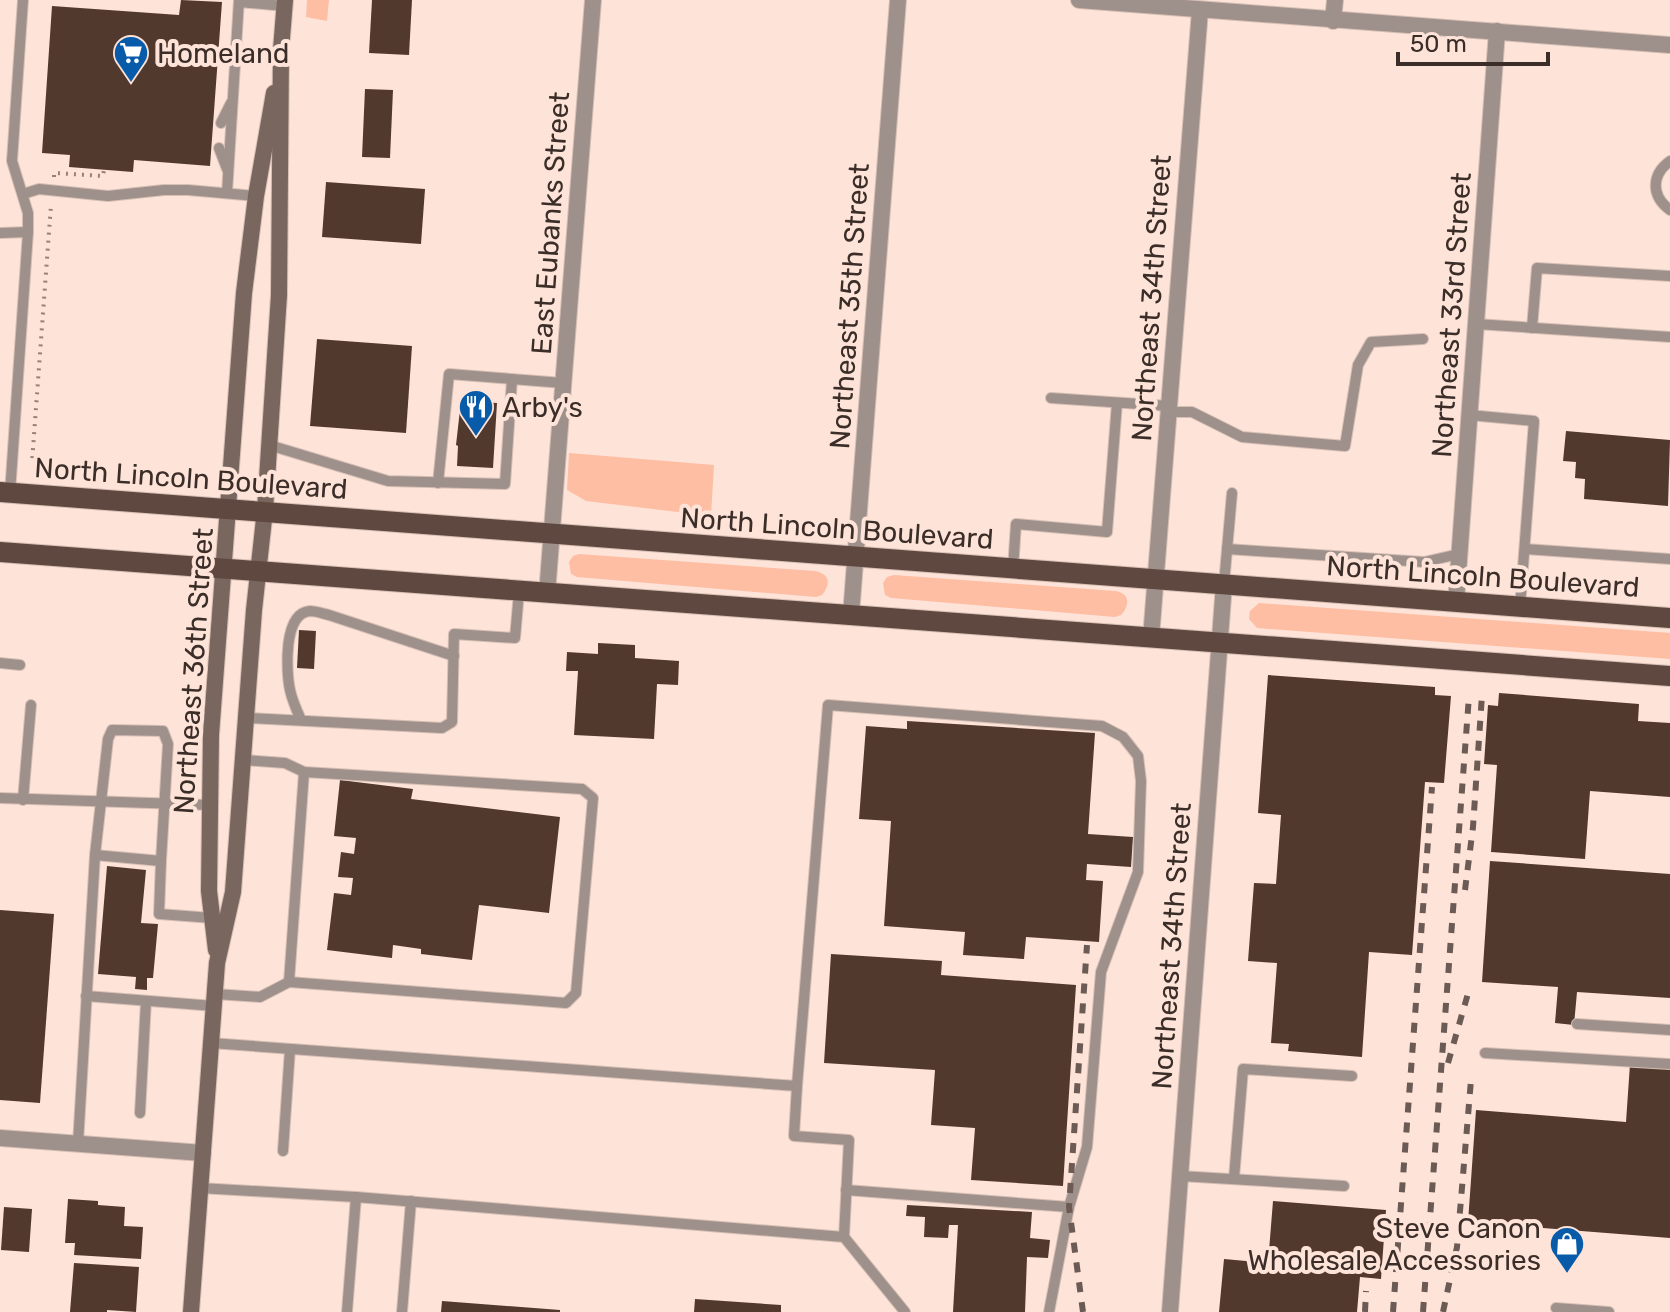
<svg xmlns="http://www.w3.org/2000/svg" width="1670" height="1312" font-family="Rubik,sans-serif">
  <rect width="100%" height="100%" fill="#fee3d8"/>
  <g fill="#fdbea4">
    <polygon points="307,0 329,0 327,21 306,17"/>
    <polygon points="569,453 714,465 711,516 586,501 567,490"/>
    <path d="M579,554L815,571C830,574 831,584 822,595L816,597L577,577L571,574L569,562L573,556Z"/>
    <path d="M894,575L1115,591C1129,593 1131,604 1121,615L1115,617L891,598L885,595L883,583L887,577Z"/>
    <polygon points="1259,603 1670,633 1670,659 1257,628 1249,619 1250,611"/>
  </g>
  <g fill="#52392e">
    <polygon points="181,0 222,2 210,166 134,160 133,172 69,167 70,155 42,153 52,6 179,15"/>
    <polygon points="372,0 412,0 409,55 369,53"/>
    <polygon points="365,89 393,90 390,158 362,157"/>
    <polygon points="326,182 425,189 421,244 322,237"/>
    <polygon points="317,339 412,346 406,433 310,426"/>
    <polygon points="461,401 497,403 493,468 457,466 458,446 456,445"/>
    <polygon points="1566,431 1670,440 1668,506 1584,499 1585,479 1575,478 1576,462 1563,461"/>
    <polygon points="299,630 316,631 314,669 297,668"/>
    <polygon points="598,643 635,645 635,658 679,661 678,685 657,684 654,739 574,735 578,671 566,671 567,652 598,654"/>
    <polygon points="1268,675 1435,687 1435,695 1451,696 1444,783 1425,782 1412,955 1369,952 1362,1057 1288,1051 1289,1044 1271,1043 1277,963 1248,961 1254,883 1276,884 1281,815 1258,813"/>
    <polygon points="1499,693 1639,704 1638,721 1670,723 1670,797 1590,791 1585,859 1491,852 1497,765 1484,764 1488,705 1498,706"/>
    <polygon points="907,721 1095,733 1088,834 1133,837 1131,867 1087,864 1086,880 1103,881 1099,942 1026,937 1024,959 963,955 965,932 884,926 891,821 859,819 866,726 907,729"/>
    <polygon points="340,780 413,789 411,799 560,817 549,913 479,905 472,960 421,954 421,949 393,945 392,958 327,950 334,893 351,895 353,878 338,877 341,852 354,854 356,838 334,836"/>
    <polygon points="1490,861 1670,874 1670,998 1577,992 1574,1025 1555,1023 1558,987 1482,982"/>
    <polygon points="107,866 146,870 141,923 158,924 153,978 147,978 147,990 135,989 136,977 98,974"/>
    <polygon points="0,910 54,914 40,1103 0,1100"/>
    <polygon points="831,954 942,961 941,975 1076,985 1063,1186 971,1180 975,1128 931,1125 935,1070 824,1063"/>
    <polygon points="1630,1064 1670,1067 1670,1238 1468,1222 1476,1110 1626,1122"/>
    <polygon points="68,1199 98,1201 98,1205 125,1207 124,1226 143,1227 141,1259 74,1255 75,1243 65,1243"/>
    <polygon points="1273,1201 1386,1210 1381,1279 1360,1277 1357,1312 1219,1312 1224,1259 1268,1263"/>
    <polygon points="907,1205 1032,1212 1030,1238 1050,1240 1048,1258 1027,1257 1025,1312 953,1312 958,1225 949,1225 948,1238 924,1237 925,1217 906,1216"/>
    <polygon points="4,1207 32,1209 29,1252 1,1250"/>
    <polygon points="74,1263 139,1267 136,1312 107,1310 107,1312 70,1312"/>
    <polygon points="695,1299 781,1305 781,1312 694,1312"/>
    <polygon points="442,1301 560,1310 560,1312 441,1312"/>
  </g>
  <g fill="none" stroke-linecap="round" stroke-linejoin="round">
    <defs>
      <g id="service">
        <polyline points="239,2 285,6"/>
        <polyline points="221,123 231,103"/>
        <polyline points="219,148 227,169"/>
        <path d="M1670,161C1651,175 1651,196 1670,210"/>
        <polyline points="227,193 239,0"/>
        <polyline points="23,194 39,189 108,196 164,190 188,190 256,196"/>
        <polyline points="0,233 28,232"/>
        <polyline points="1476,324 1670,337"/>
        <polyline points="1532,328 1537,268 1670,276"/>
        <polyline points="1051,398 1169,406"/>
        <polyline points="1169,412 1192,412 1242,437 1345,446 1358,365 1371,342 1423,339"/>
        <polyline points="1469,415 1534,421 1520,607"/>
        <polyline points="269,445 388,481 505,484 512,379"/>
        <polyline points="438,483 449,374 563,383"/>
        <polyline points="10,493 28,232 28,213 12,161 23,0"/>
        <polyline points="1227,549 1424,562 1459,554"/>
        <polyline points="1525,549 1670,559"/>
        <polyline points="1013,569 1016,524 1107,532 1117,403"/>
        <polyline points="1224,584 1232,493"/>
        <polyline points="0,663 20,665"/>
        <polyline points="247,718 442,728 452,722 454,634 515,638 519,592"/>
        <path d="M301,720C297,711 292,700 290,690C286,671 283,613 310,611C316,611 324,614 329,615L454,656"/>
        <polyline points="0,798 210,805"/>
        <polyline points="23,800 31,705"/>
        <polyline points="95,855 161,861 159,914 212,918"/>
        <polyline points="289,982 304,772"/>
        <polyline points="215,994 260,997 289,982 566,1003 576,993 593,798 582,789 304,772 285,763 244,760"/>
        <polyline points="86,996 214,1006"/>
        <polyline points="1577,1024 1670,1030"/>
        <polyline points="211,1043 797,1086 794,1136 849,1140 844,1237"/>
        <polyline points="1485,1053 1670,1064"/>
        <polyline points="797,1086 828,705 1102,726 1123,737 1138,756 1141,781 1138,872 1101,972 1087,1147 1069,1207 1049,1312"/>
        <polyline points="140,1113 146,1001"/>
        <polyline points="78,1144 95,855 108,739 112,730 163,731 168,744 161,861"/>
        <polyline points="283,1151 290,1049"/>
        <polyline points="1180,1176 1344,1186"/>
        <polyline points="1234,1178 1243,1069 1352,1076"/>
        <polyline points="200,1188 356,1197 844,1237 905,1312"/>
        <polyline points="846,1190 1069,1207"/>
        <polyline points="1556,1308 1609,1312"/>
        <polyline points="347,1312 356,1197"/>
        <polyline points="402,1312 411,1201"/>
      </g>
      <g id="minor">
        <polyline points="1079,0 1670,45"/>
        <polyline points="1333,21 1335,0"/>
        <polyline points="547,594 593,0"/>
        <polyline points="1456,602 1497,31"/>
        <polyline points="851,615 898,0"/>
        <polyline points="1151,638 1200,10"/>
        <polyline points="0,1138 203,1153"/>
        <polyline points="1170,1312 1224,584"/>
      </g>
      <g id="secondary">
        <polyline points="216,950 209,891 211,735 244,293 256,196 274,93"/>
        <polyline points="191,1312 217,963 233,892 254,610 265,510 279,295 281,50 285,0"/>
      </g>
      <g id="primary">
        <polyline points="0,492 1670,618"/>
        <polyline points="0,552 1670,676"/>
      </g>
    </defs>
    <use href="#service" stroke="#d7bfb5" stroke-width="12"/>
    <use href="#minor" stroke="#d7bfb5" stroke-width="18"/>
    <use href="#secondary" stroke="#d7bfb5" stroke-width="18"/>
    <use href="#primary" stroke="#d7bfb5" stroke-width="22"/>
    <g stroke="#95827a" stroke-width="4" stroke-dasharray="2 6" stroke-linecap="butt">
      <polyline points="54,177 54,173 103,176 104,170"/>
      <polyline points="37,468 38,462 32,462 51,205"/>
    </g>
    <use href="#service" stroke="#9e908b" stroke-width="10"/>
    <use href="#minor" stroke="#9e908b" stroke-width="16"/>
    <use href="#secondary" stroke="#79665e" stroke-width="16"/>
    <use href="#primary" stroke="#5f483f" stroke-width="20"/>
    <g stroke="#6c5b55" stroke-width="6" stroke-dasharray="10 10" stroke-linecap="butt">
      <polyline points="1465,890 1473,827 1482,695"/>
      <polyline points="1448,1063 1469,990"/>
      <polyline points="1083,1312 1069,1207 1087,945"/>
      <polyline points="1365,1312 1366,1291"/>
      <polyline points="1393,1312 1432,787"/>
      <polyline points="1423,1312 1469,696"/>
      <polyline points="1443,1312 1457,1247 1471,1080"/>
    </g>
  </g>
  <defs>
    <symbol id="supermarket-pin" viewBox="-11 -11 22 30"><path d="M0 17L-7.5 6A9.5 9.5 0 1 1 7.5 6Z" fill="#075ba9" stroke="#fee3d8"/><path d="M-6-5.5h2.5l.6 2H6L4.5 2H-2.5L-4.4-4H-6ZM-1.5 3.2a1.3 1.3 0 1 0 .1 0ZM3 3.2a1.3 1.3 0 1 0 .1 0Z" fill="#fff"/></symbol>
    <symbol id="restaurant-pin" viewBox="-11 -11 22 30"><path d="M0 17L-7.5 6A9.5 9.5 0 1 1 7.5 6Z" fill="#075ba9" stroke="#fee3d8"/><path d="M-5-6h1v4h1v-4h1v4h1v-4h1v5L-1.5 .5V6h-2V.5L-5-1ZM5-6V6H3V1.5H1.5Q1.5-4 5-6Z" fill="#fff"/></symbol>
    <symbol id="shop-pin" viewBox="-11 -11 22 30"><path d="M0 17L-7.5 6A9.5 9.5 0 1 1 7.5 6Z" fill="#075ba9" stroke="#fee3d8"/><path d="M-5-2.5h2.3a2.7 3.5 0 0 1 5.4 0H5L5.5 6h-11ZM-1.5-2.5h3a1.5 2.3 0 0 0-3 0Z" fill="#fff"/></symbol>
  </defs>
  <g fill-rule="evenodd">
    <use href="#supermarket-pin" x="111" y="33" width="40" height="54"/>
    <use href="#restaurant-pin" x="456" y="387" width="40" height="54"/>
    <use href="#shop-pin" x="1547" y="1224" width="40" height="54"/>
  </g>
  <g text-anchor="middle" stroke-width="8" stroke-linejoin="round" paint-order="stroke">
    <g font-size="28" fill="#3b2e29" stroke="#fee3d8" text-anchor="start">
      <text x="157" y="63">Homeland</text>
      <text x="502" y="417">Arby's</text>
      <text x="1541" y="1238" text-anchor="end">Steve Canon<tspan x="1541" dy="32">Wholesale Accessories</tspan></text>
    </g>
    <g font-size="28" fill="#3b2e29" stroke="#fee3d8">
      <text transform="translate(550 223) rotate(-86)" y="10">East Eubanks Street</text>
      <text transform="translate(1151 298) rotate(-86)" y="10">Northeast 34th Street</text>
      <text transform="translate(849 306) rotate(-86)" y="10">Northeast 35th Street</text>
      <text transform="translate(1451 315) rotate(-86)" y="10">Northeast 33rd Street</text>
      <text transform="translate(191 478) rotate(4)" y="10">North Lincoln Boulevard</text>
      <text transform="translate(837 528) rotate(4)" y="10">North Lincoln Boulevard</text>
      <text transform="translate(1483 576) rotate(4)" y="10">North Lincoln Boulevard</text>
      <text transform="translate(193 671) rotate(-86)" y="10">Northeast 36th Street</text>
      <text transform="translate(1171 946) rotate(-86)" y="10">Northeast 34th Street</text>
    </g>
  </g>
  <path d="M1398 52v12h150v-12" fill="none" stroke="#3b2e29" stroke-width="4"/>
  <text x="1410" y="52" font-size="24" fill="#3b2e29" stroke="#fee3d8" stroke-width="6" paint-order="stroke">50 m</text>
</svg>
